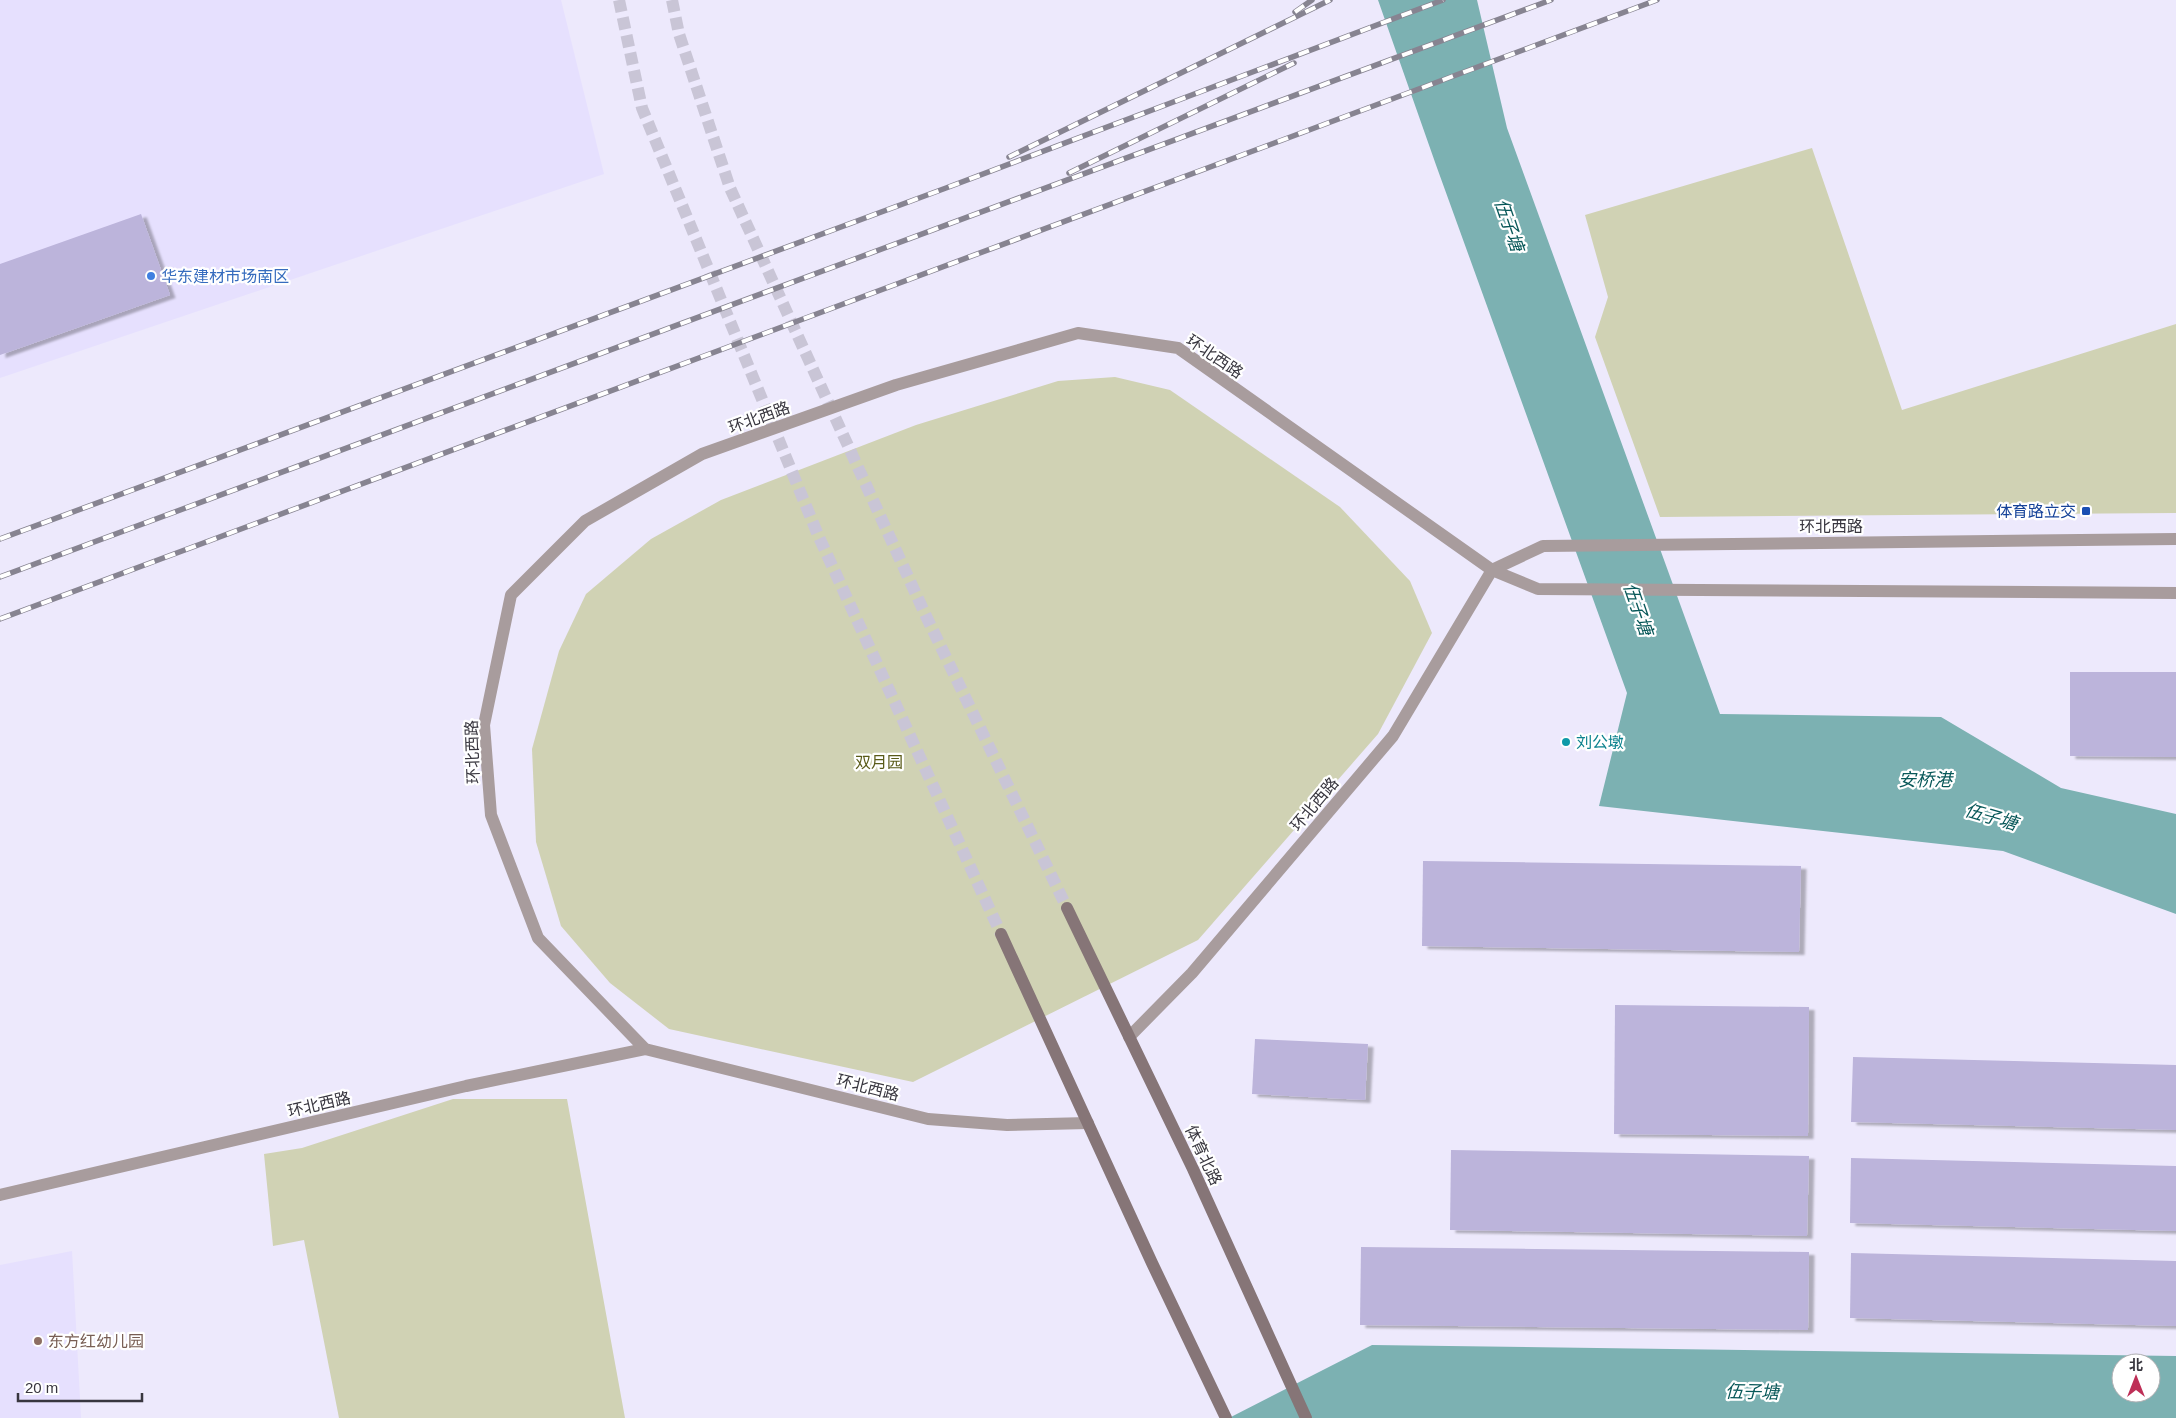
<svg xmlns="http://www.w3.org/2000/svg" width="2176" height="1418" font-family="Arial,'Noto Sans SC',sans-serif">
  <defs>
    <filter id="shadow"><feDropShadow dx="5.5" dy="3" stdDeviation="1" flood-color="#0004"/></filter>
  </defs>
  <rect width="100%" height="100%" fill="#ede9fc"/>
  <g fill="#e6e0fe">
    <polygon points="0,0 561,0 604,174 0,378"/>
    <polygon points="72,1251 81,1418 0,1418 0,1265"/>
  </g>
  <g fill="#d0d2b4">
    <polygon points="1812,148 1902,410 2176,324 2176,513 1660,517 1595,337 1608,297 1585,215"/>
    <polygon points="1115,377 1170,390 1340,507 1410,581 1432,633 1378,734 1198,940 913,1082 669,1029 610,983 561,926 536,842 532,749 559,651 586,594 651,539 721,500 916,425 1058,381"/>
    <polygon points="453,1099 567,1099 625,1418 339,1418 304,1240 273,1246 264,1154 302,1148"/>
  </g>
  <g fill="#7cb1b2" fill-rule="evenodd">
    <polygon points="1378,0 1477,0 1507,128 1720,714 1941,717 2061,788 2176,814 2176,914 2003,851 1599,806 1627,693 1436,165"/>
    <path d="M1372,1345L2176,1356V1418H1229ZM2121,1363H2151V1393H2121Z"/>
  </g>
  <g fill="#bcb4db" filter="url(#shadow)">
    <polygon points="141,214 170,295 0,355 0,264"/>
    <polygon points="2070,672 2176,672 2176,757 2070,756"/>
    <polygon points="1423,861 1801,866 1799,952 1422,946"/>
    <polygon points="1615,1005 1809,1007 1808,1136 1614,1134"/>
    <polygon points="1255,1039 1368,1044 1365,1100 1252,1094"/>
    <polygon points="1853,1057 2176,1065 2176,1130 1851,1122"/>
    <polygon points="1451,1150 1809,1156 1807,1236 1450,1230"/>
    <polygon points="1851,1158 2176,1166 2176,1231 1850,1223"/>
    <polygon points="1361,1247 1809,1252 1808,1330 1360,1325"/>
    <polygon points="1851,1253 2176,1261 2176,1326 1850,1318"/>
  </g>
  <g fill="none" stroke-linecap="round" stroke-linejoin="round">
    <g stroke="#c9c5d6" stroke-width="12" stroke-dasharray="12 6" stroke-linecap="butt">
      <polyline points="619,0 642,108 818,535 1001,934"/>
      <polyline points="672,0 679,34 730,188 926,616 1067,908"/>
    </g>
    <polyline stroke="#a89c9d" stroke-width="12" points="0,1195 466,1086 645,1049"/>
    <g stroke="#a89c9d" stroke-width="12">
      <polyline points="1129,1037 1192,973 1393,736 1492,570 1543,546 2176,539"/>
      <polyline points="1088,1123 1007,1125 928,1119 645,1049 538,938 491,815 484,725 511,595 585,521 702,454 896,385 1078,333 1178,348 1492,570 1538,589 2176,593"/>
    </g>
    <g stroke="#867577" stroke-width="12">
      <polyline points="1067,908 1193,1169 1306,1418"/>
      <polyline points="1001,934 1152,1263 1226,1418"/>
    </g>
    <defs>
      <g id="rail">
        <polyline points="1295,12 1312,0"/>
        <polyline points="1009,157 1330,0"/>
        <polyline points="1069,173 1294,63"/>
        <polyline points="0,539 946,188 1443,0"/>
        <polyline points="0,577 1551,0"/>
        <polyline points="0,619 1657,0"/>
      </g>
    </defs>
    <use href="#rail" stroke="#878491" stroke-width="5.5"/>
    <use href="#rail" stroke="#fff" stroke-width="4" stroke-dasharray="11" stroke-linecap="butt"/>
  </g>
  <circle fill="#3f7fe0" stroke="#fff" stroke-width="2" cx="151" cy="276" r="5"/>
  <rect fill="#1a4fb4" stroke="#fff" stroke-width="2" x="2081" y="506" width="10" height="10" rx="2.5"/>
  <circle fill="#0f9aa8" stroke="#fff" stroke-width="2" cx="1566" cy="742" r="5"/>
  <circle fill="#8d6e63" stroke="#fff" stroke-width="2" cx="38" cy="1341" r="5"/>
  <g text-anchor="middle" stroke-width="4.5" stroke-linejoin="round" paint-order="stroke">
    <g font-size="16" fill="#366cbe" stroke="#fff" text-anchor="start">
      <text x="161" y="282">华东建材市场南区</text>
    </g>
    <g font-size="16" fill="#38363f" stroke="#fff">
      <text transform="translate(1215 356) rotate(34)" y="6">环北西路</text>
      <text transform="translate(759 417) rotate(-20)" y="6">环北西路</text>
      <text x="1831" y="532">环北西路</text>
      <text transform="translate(472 752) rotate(-92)" y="6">环北西路</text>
      <text transform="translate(1314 804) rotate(-50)" y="6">环北西路</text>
      <text transform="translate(868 1087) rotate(14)" y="6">环北西路</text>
      <text transform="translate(319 1104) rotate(-13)" y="6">环北西路</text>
      <text transform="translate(1204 1155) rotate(65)" y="6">体育北路</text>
    </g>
    <g font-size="16" fill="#164399" stroke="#fff" text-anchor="end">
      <text x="2076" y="517">体育路立交</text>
    </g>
    <g font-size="16" fill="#0d838f" stroke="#fff" text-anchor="start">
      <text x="1576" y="748">刘公墩</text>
    </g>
    <g font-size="16" fill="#5a5b19" stroke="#fff">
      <text x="879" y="768">双月园</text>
    </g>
    <g font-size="16" fill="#785e54" stroke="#fff" text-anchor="start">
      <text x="48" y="1347">东方红幼儿园</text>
    </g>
    <g font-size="18" font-style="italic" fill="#085859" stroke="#fff">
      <text transform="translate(1509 225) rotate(71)" y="6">伍子塘</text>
      <text transform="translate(1638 609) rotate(71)" y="6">伍子塘</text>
      <text x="1925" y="786">安桥港</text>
      <text transform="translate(1991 817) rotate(16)" y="6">伍子塘</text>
      <text transform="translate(1752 1392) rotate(1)" y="6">伍子塘</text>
    </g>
  </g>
  <g transform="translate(2136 1378)"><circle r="24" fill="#ffffff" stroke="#afafb2"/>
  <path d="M0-4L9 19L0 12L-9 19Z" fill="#be2f57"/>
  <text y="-8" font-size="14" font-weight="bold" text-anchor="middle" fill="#38363f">北</text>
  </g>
  <path d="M18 1393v8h124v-8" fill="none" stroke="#38363f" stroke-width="2.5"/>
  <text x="25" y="1393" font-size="15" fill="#38363f" stroke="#ffffff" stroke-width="4" paint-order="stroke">20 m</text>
</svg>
